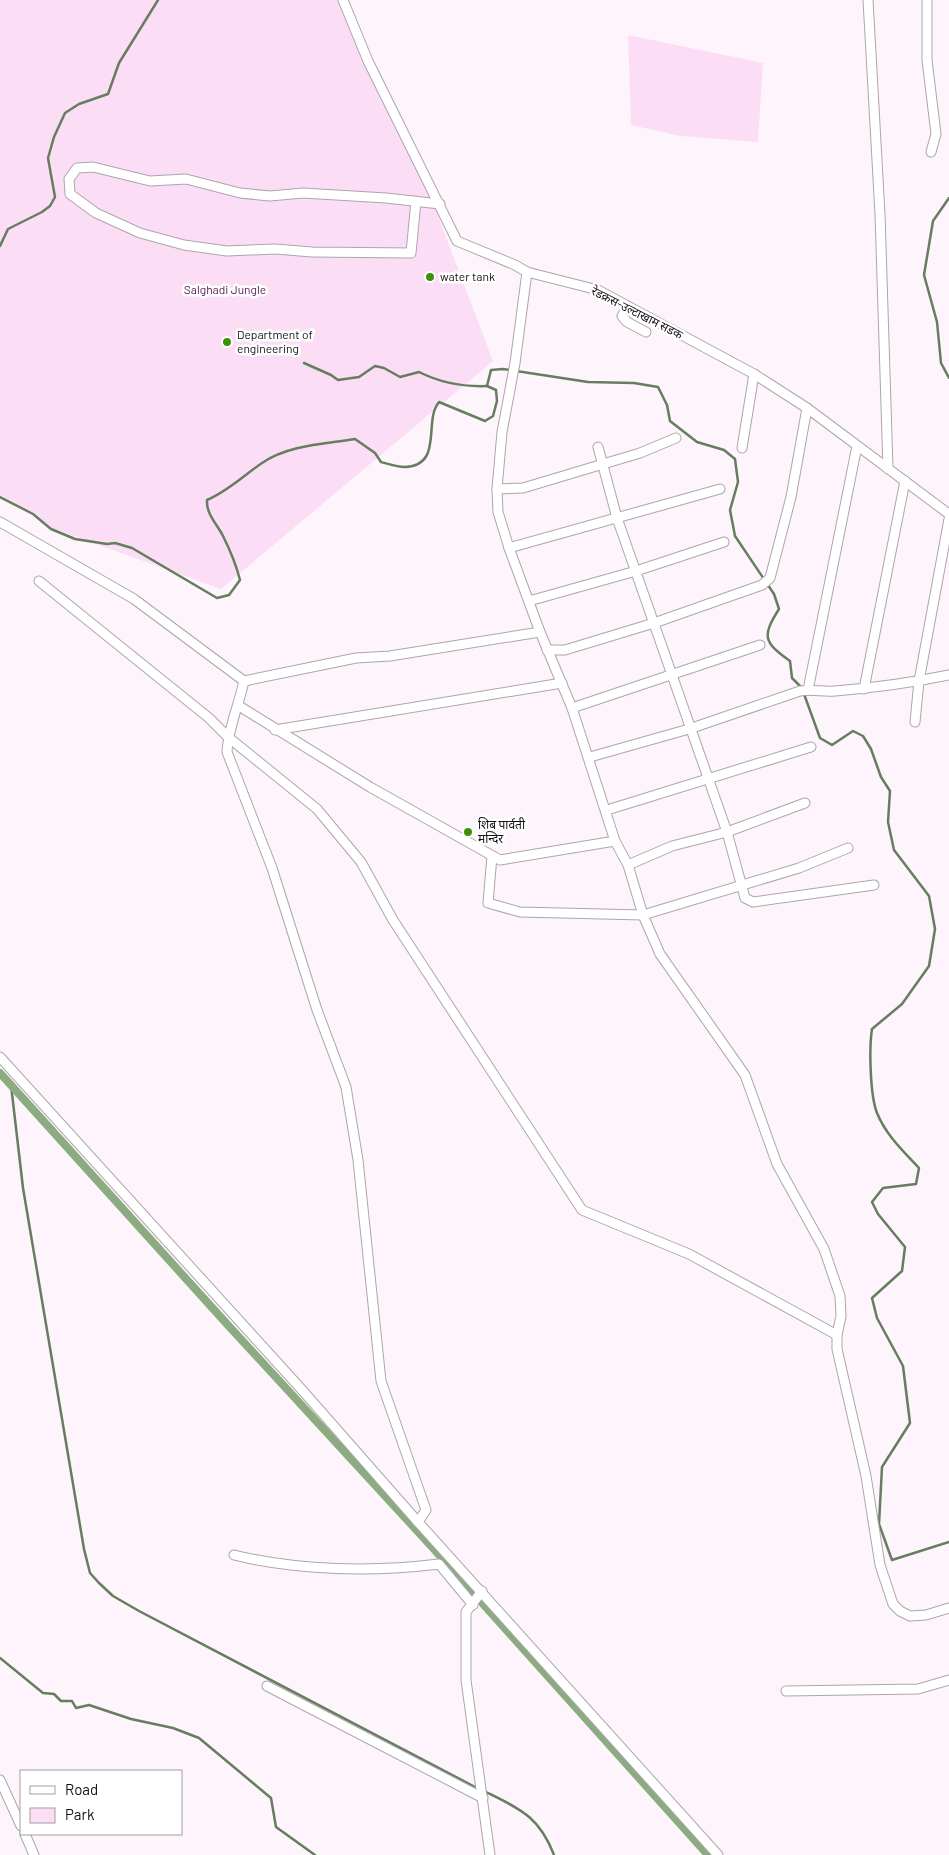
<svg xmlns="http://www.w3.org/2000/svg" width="949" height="1855" font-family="Barlow,'Noto Sans Devanagari',sans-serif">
  <rect width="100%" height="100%" fill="#fef4fc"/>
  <g fill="#fbdef6">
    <polygon points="0,0 343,0 433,203 493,361 221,589 52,528 36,514 0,495"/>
    <polygon points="628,35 763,63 758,142 680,136 631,125"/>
  </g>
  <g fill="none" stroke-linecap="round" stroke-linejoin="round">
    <g stroke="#667d5f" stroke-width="2.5">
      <polyline points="949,198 933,221 924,275 937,322 941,363 949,378"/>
      <polyline points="0,246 8,229 42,212 50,206 55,197 48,158 54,137 65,113 79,104 108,94 119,63 158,0"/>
      <path d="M304,363L331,375L338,380L359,377L375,366L384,368L400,377L419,372C441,383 462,387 487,386"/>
      <path d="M0,497L33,514L51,529L75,539L107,544L115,543L132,548L217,598L229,595L240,580C236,564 230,550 223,536C217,524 206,514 207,500C228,491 243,476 262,463C288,445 324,444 355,439L375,453L381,462C388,464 398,467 405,467C444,465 423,421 439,402L485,421L493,416L497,401L496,390L487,386L491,370L503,369L588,382L634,383L658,387L667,405L670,421L697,442L724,450L735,459L738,482L730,510L735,536L774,594L779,609C762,636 763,642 790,661L792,678L803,689"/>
      <path d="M804,694L820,738L832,745L853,731L863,736L871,749L881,777L890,791L888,822L894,850L929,896L935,929L929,966L902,1004L872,1029C869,1048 870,1095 877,1113C886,1135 903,1151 919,1168L916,1184L883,1188L872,1202L878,1214L905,1247L902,1271L872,1298L877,1318L903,1366L910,1423L882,1467L879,1524L892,1560L949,1542"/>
      <polyline points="11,1085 23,1188 84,1549 90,1573 99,1583 113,1596 139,1611 477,1788"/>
      <polyline points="0,1658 43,1693 54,1694 61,1701 72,1701 76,1708 89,1705 131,1719 173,1728 199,1738 271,1798 276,1827 315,1855"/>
      <path d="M484,1791C520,1809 539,1816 554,1855"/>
    </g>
    <polyline stroke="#8aac80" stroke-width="8" points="0,1073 226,1323 433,1548 708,1855"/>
    <defs>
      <g id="minor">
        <polyline points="343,0 368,61 457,241 515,265 527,272 598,290 754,374 807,408 949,514"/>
        <polyline points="868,0 880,214 888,469"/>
        <polyline points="927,0 927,60 936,134 931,152"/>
        <polyline points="416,201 411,253 312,252 275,249 227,251 184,245 140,233 96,213 70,194 69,179 77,168 93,167 150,181 186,179 240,193 270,196 303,193 386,198 440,204"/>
        <polyline points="527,272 515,363 502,432 497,489 498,512 509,548 540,632 572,708 615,841 628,865 643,915 660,954 745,1075 777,1164 824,1249 840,1296 841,1316 837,1335 837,1349 866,1476 880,1565 893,1604 900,1611 910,1616 926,1615 949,1608"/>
        <polyline points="628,306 622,316 627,322 646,332"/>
        <polyline points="598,447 617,518 727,832 745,898 753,902 874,885"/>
        <polyline points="742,448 754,374"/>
        <polyline points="497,489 523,488 640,453 676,438"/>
        <path d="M0,522L134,599L244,681C239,705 228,728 227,752L272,868L317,1010L346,1087L358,1160L381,1381L426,1510L418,1522L718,1855"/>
        <polyline points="509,548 720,489"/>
        <polyline points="39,581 209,718 228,737 317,809 361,862 393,920 582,1210 689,1254 837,1335"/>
        <polyline points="529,601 636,571 724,542"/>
        <polyline points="547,650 565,650 654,623 762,585 770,578 791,497 807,408"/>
        <polyline points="244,681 356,658 390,656 540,632"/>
        <polyline points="864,689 905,481"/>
        <polyline points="808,690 857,446"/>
        <polyline points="239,706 370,787 500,860 615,841"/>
        <polyline points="572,708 760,645"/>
        <polyline points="915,722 919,681 949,519"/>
        <polyline points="275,730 562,683"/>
        <path d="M590,757L689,729L800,691C812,689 823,692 835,691C873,688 911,683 949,675"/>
        <polyline points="607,810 811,747"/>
        <polyline points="492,856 488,903 520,912 643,915 799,868 848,848"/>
        <polyline points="628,865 672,846 727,832 805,803"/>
        <polyline points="0,1057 303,1391 418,1522"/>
        <path d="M234,1555C298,1571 374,1572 439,1564L473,1605"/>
        <polyline points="482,1591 466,1612 466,1680 490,1855"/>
        <polyline points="267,1686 483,1798"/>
        <polyline points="786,1691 918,1689 949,1680"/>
        <polyline points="0,1780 21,1826"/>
        <polyline points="25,1834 34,1855"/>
      </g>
    </defs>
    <use href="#minor" stroke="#aea5ac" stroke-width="11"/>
    <use href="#minor" stroke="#fff" stroke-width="9"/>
  </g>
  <g fill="#399308" stroke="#fff" stroke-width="2">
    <circle cx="430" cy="277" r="5"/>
    <circle cx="227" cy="342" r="5"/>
    <circle cx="468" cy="832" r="5"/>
  </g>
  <g text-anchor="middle" stroke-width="5" stroke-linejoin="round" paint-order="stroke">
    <g font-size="12" fill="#131013" stroke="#fff" text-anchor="start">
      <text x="440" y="281">water tank</text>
      <text x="237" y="339">Department of<tspan x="237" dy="14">engineering</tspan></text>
      <text x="478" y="829">शिब पार्वती<tspan x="478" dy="14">मन्दिर</tspan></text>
    </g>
    <g font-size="12" fill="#572151" stroke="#fff">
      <text x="225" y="294">Salghadi Jungle</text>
    </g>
    <g font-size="12" fill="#131013" stroke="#fff">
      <text transform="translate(637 313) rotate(27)" y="4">रेडक्रस-उल्टाखाम सडक</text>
    </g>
  </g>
  <rect x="20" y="1770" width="162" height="65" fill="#ffffff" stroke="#a19fa1"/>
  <rect x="30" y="1786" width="25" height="8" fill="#ffffff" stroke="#a19fa1"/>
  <text x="65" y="1795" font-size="15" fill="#131013">Road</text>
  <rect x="30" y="1808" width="25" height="15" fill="#fbdef6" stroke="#a19fa1"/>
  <text x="65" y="1820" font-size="15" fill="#131013">Park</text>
</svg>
